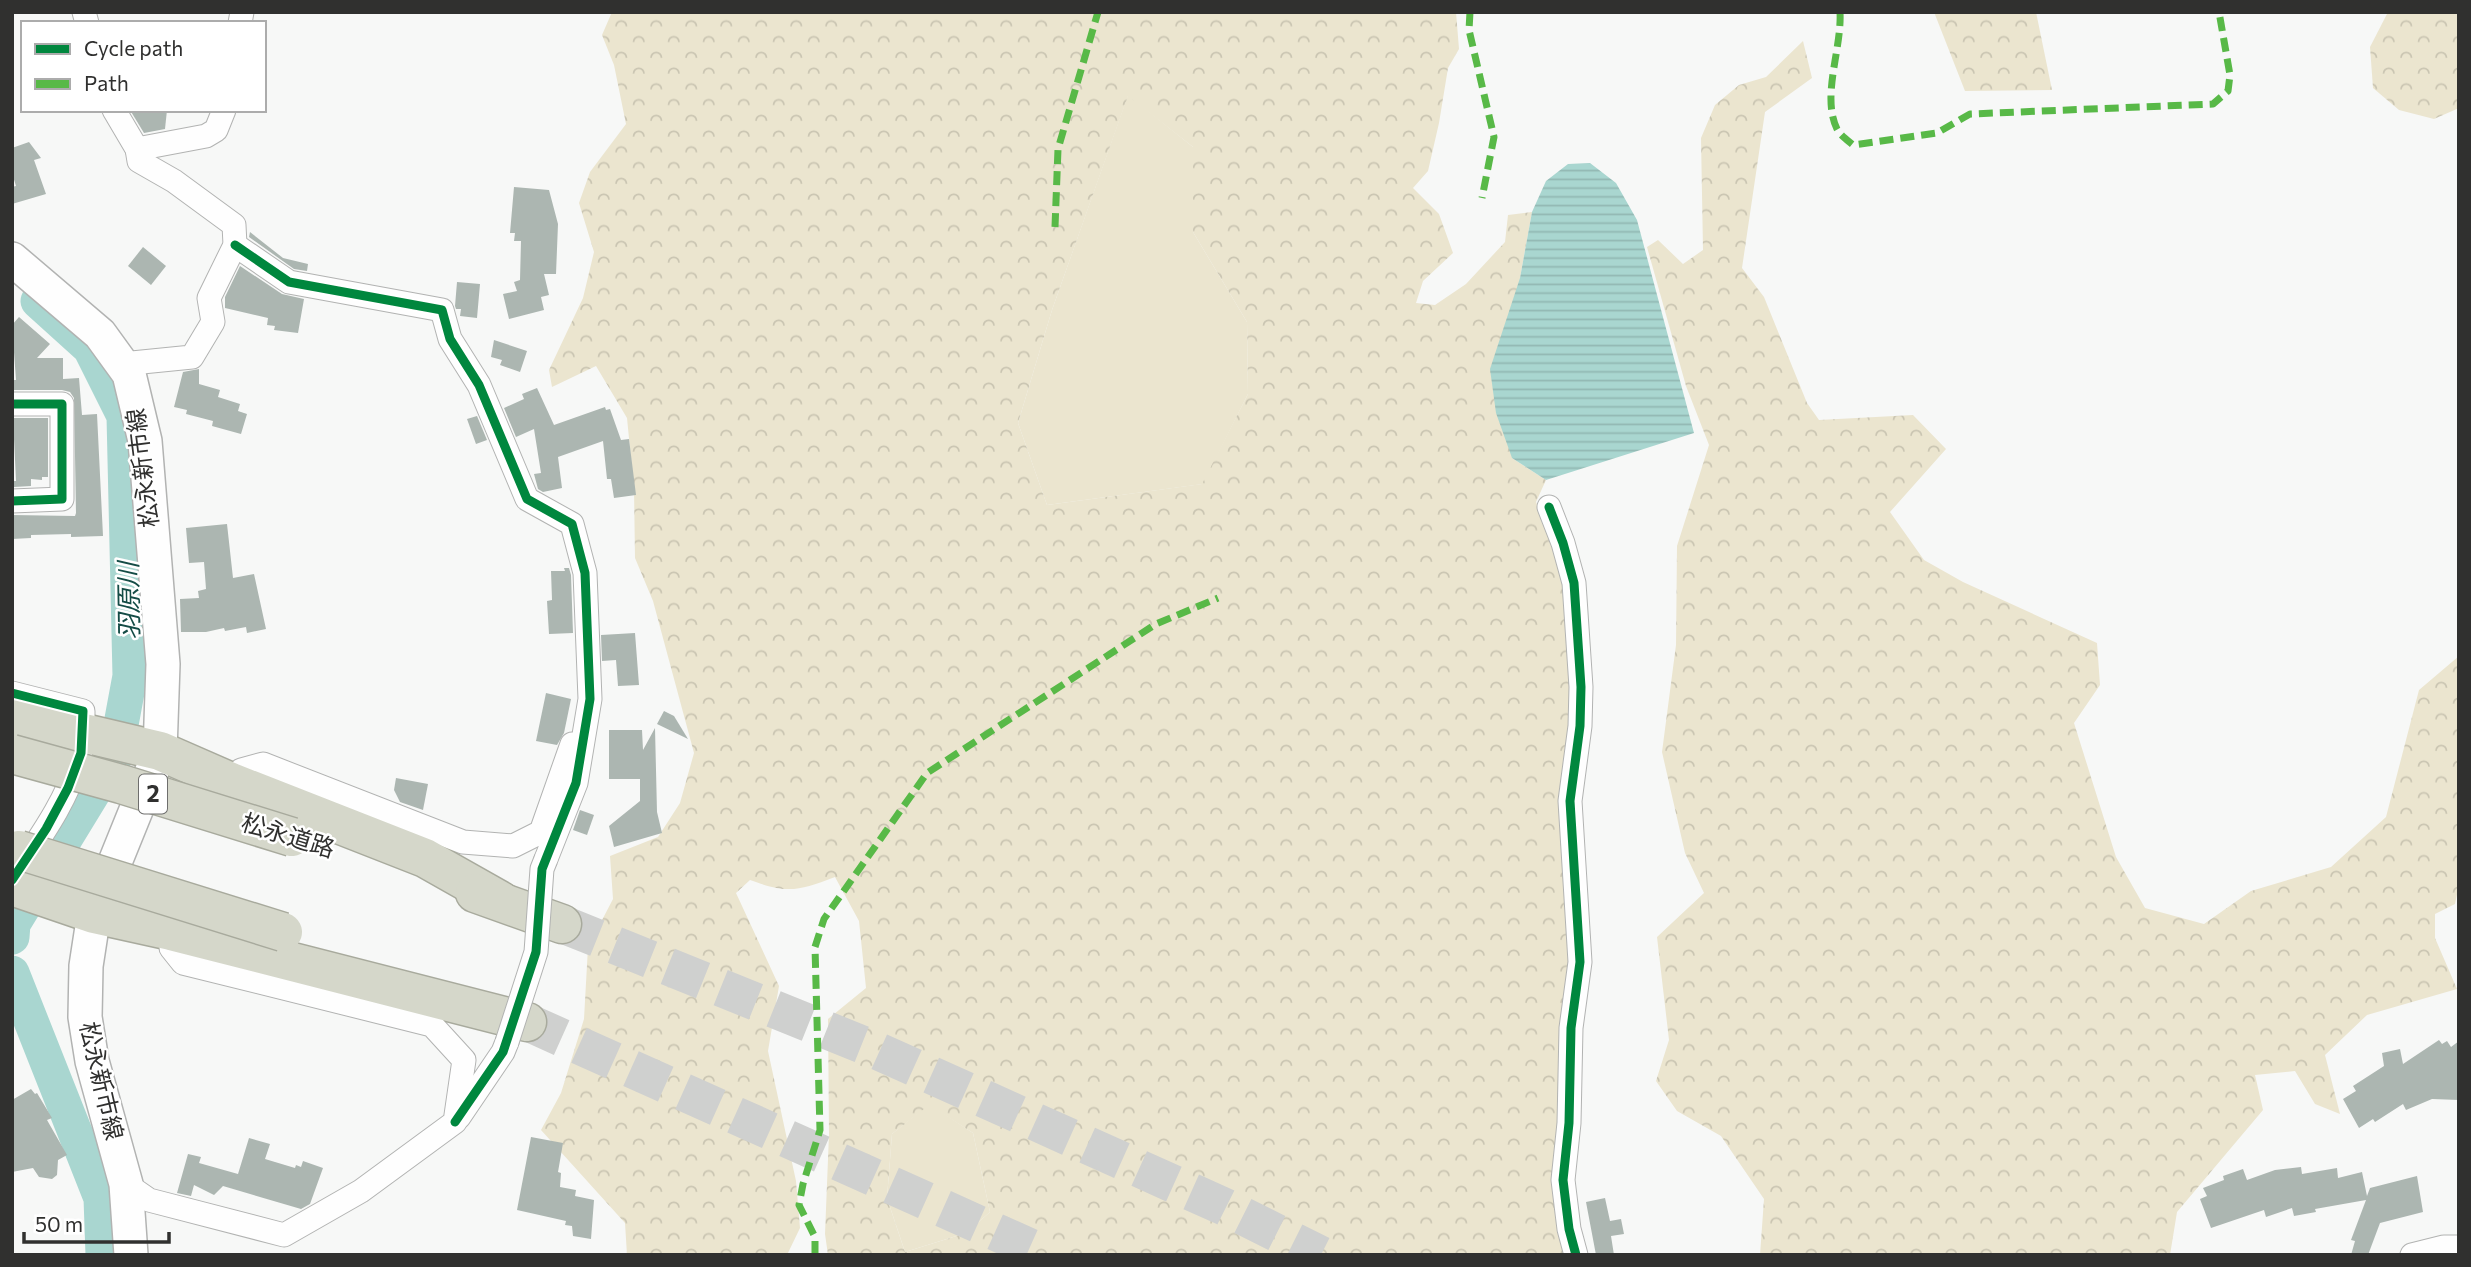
<svg xmlns="http://www.w3.org/2000/svg" width="2471" height="1267" font-family="Commissioner,'Noto Sans JP',sans-serif">
  <defs>
    <pattern id="forest-crowns" width="20" height="18" patternUnits="userSpaceOnUse" patternTransform="scale(1.75)"><rect width="20" height="18" fill="#ebe5cf"/><path d="M2 6a3 3 0 1 1 6 0M12 15a3 3 0 1 1 6 0" fill="none" stroke="#cac5b2"/></pattern>
    <pattern id="water-rules" width="6" height="5" patternUnits="userSpaceOnUse" patternTransform="scale(1.75)"><rect width="6" height="5" fill="#a9d6d0"/><path d="M0 2.5h6" fill="none" stroke="#92b8b3"/></pattern>
  </defs>
  <rect width="100%" height="100%" fill="#f7f8f7"/>
  <g fill="#ebe5cf">
    <polygon points="1128,95 1193,147 1193,232 1247,322 1248,394 1203,484 1047,505 1018,423 1052,310"/>
    <polygon points="929,1104 973,1133 990,1212 966,1233 905,1252 887,1198 892,1134"/>
  </g>
  <g fill="url(#forest-crowns)" fill-rule="evenodd">
    <path d="M612,12H1456L1459,49L1448,68L1439,123L1428,171L1413,188L1439,214L1453,253L1423,281L1416,303L1435,305L1466,284L1505,242L1508,215L1532,212L1520,278L1512,458L1546,480L1536,502L1558,560L1570,622L1574,943L1566,1255H828L825,1234L829,1134L828,1019L866,988L859,921L835,877C798,891 788,894 750,880L736,893L779,986L768,1051L796,1181L800,1228L787,1255H627L625,1223L541,1130L561,1093L584,1019L588,947L613,899L610,856L658,837L680,803L694,753L653,601L635,558L634,489L627,418L596,366L552,387L549,370L583,298L594,252L579,203L590,172L626,124L614,65L602,35ZM1128,96L1193,147V232L1247,322L1248,394L1202,484L1047,505L1018,423L1052,310ZM929,1105L973,1133L990,1212L966,1233L905,1252L887,1198L892,1134Z"/>
    <polygon points="1934,12 2036,12 2052,90 1965,91"/>
    <polygon points="2388,12 2459,12 2459,108 2434,119 2399,110 2373,88 2370,47"/>
    <polygon points="1803,41 1812,78 1765,112 1742,268 1764,297 1807,403 1819,420 1913,415 1946,449 1890,512 1924,560 1963,582 2097,643 2100,685 2074,723 2116,857 2145,908 2204,924 2251,891 2331,867 2386,817 2419,690 2459,656 2459,885 2455,904 2435,914 2435,938 2457,989 2367,1015 2325,1055 2340,1114 2315,1104 2295,1071 2255,1075 2263,1110 2177,1212 2170,1255 1760,1255 1764,1199 1721,1136 1677,1111 1656,1081 1669,1040 1657,937 1704,893 1685,853 1662,752 1676,645 1677,546 1709,445 1686,386 1647,247 1658,240 1683,264 1703,250 1701,138 1715,105 1739,85 1766,77"/>
  </g>
  <polygon fill="url(#water-rules)" points="1590,163 1616,183 1637,220 1694,433 1546,480 1512,458 1496,413 1490,369 1520,278 1532,212 1546,181 1568,164"/>
  <g fill="none" stroke-linecap="round" stroke-linejoin="round">
    <g stroke="#a9d6d0" stroke-width="35">
      <polyline points="12,937 13,924 115,757 130,676 124,416 90,348 38,301"/>
      <polyline points="12,973 101,1198 103,1255"/>
    </g>
  </g>
  <g fill="#acb6b1">
    <polygon points="130,110 167,110 165,129 144,133"/>
    <polygon points="29,142 41,158 34,160 46,194 12,204 12,187 16,186 12,173 12,148"/>
    <polygon points="514,187 549,190 558,224 556,274 544,274 549,295 541,297 544,310 509,319 503,294 517,291 514,282 520,280 521,241 514,241 515,233 510,233"/>
    <polygon points="250,232 283,258 308,264 307,271 294,269 249,237"/>
    <polygon points="143,247 166,266 151,285 128,266"/>
    <polygon points="240,266 282,294 304,299 298,333 274,330 275,326 267,325 268,318 225,308 225,297"/>
    <polygon points="457,282 480,284 477,318 460,316 461,309 456,309 455,306"/>
    <polygon points="19,317 50,344 37,358 63,358 63,379 79,378 82,415 97,414 103,536 71,537 71,534 31,535 31,538 12,539 12,515 75,516 76,513 74,398 70,392 62,390 13,390 13,380 16,380 12,325"/>
    <polygon points="494,340 527,351 520,372 500,365 502,360 491,357"/>
    <polygon points="199,369 199,384 220,390 218,397 240,404 238,411 247,414 241,434 212,426 213,421 186,414 187,410 174,407 183,372"/>
    <polygon points="537,388 554,425 605,407 606,410 610,409 621,440 629,439 636,495 614,498 611,479 607,479 603,441 558,457 562,488 543,492 538,489 534,474 541,473 534,429 516,437 504,408 524,399 522,394"/>
    <polygon points="477,416 487,440 476,444 467,419"/>
    <polygon points="13,418 48,418 48,477 42,477 42,480 31,479 31,486 14,487 14,481 16,481"/>
    <polygon points="227,524 233,578 254,574 266,629 247,633 246,627 225,631 224,628 206,632 181,632 180,599 199,598 198,591 206,589 204,562 189,563 186,528"/>
    <polygon points="564,568 569,568 571,575 573,633 549,634 547,601 552,600 551,571 565,571"/>
    <polygon points="635,633 639,685 618,686 616,660 602,661 601,635"/>
    <polygon points="546,693 571,699 564,733 557,745 536,741"/>
    <polygon points="664,711 674,716 688,739 657,724"/>
    <polygon points="655,728 657,812 662,833 614,847 609,826 640,801 640,779 609,779 609,730 642,730 643,750"/>
    <polygon points="396,778 428,784 423,810 400,802 394,790"/>
    <polygon points="580,810 594,815 587,835 573,830"/>
    <polygon points="2439,1040 2442,1044 2447,1041 2451,1047 2459,1041 2459,1100 2432,1099 2406,1110 2403,1104 2375,1122 2373,1119 2359,1128 2343,1099 2356,1091 2353,1086 2384,1066 2382,1053 2400,1049 2403,1064"/>
    <polygon points="31,1089 35,1094 37,1093 52,1118 47,1120 67,1155 58,1160 57,1175 52,1179 39,1177 33,1168 12,1172 12,1100"/>
    <polygon points="531,1137 563,1143 558,1172 561,1173 560,1187 576,1190 575,1196 594,1200 591,1239 573,1236 572,1226 565,1225 566,1221 517,1210"/>
    <polygon points="249,1138 270,1144 265,1159 295,1168 296,1165 301,1167 303,1161 323,1168 310,1204 301,1209 223,1186 214,1195 194,1185 191,1196 177,1193 188,1154 201,1157 199,1163 238,1174"/>
    <polygon points="2301,1167 2302,1174 2337,1168 2338,1178 2362,1172 2367,1196 2370,1188 2417,1176 2423,1212 2380,1223 2368,1255 2351,1255 2355,1241 2351,1240 2366,1200 2315,1209 2316,1212 2294,1216 2292,1208 2266,1217 2264,1210 2211,1228 2200,1199 2207,1196 2203,1188 2224,1180 2223,1176 2243,1169 2247,1180 2275,1170"/>
    <polygon points="1605,1198 1610,1221 1621,1219 1624,1234 1611,1236 1614,1255 1596,1255 1586,1202"/>
  </g>
  <g fill="none" stroke-linecap="round" stroke-linejoin="round">
    <g stroke="#cfd0cf" stroke-width="38" stroke-dasharray="38 19" stroke-linecap="butt">
      <polyline points="562,924 871,1048 1225,1207 1321,1255"/>
      <polyline points="527,1022 1047,1255"/>
    </g>
    <defs>
      <g id="street">
        <polyline points="84,12 87,23"/>
        <polyline points="240,23 242,12"/>
        <polyline points="114,110 137,149 139,161 174,181 234,225 235,245 209,298 213,322 192,357 122,364"/>
        <polyline points="137,149 206,136 216,130 224,110"/>
        <polyline points="235,245 289,282 442,310 450,339 479,385 527,499 572,524 585,573 590,699 576,783 546,859"/>
        <polyline points="12,404 62,404 62,499 12,501"/>
        <polyline points="1549,507 1563,543 1574,583 1581,687 1580,726 1570,801 1580,962 1571,1028 1569,1123 1563,1180 1569,1229 1576,1255"/>
        <path d="M12,693L83,711C83,725 84,742 80,755C69,795 46,829 23,863"/>
        <polyline points="231,782 241,770 263,764 463,842 513,846 541,832 572,744"/>
        <polyline points="459,1117 503,1052 507,1042"/>
        <polyline points="126,1184 149,1200 284,1235 361,1191 455,1122 464,1060 432,1025 183,963 171,948 171,931"/>
        <polyline points="2412,1255 2444,1247 2459,1247"/>
      </g>
      <polyline id="secondary" points="12,259 100,334 129,374 145,441 163,664 160,751 94,914 86,966 85,1017 92,1061 126,1184 131,1255"/>
      <g id="highway">
        <polyline points="12,716 160,751 231,782 425,858 501,901"/>
        <polyline points="12,886 94,914 171,931 527,1022"/>
        <polyline points="475,893 562,924"/>
      </g>
    </defs>
    <use href="#street" stroke="#b2b3b2" stroke-width="25"/>
    <use href="#secondary" stroke="#b2b3b2" stroke-width="36"/>
    <use href="#highway" stroke="#a8aa9d" stroke-width="41"/>
    <use href="#street" stroke="#fefefe" stroke-width="23"/>
    <use href="#secondary" stroke="#fefefe" stroke-width="33"/>
    <use href="#highway" stroke="#d5d7ca" stroke-width="38"/>
    <defs>
      <polyline id="street-bridge" points="507,1042 536,952 542,869 546,859"/>
      <g id="highway-bridge">
        <polyline points="12,754 121,784 292,837"/>
        <polyline points="19,850 283,932"/>
      </g>
    </defs>
    <use href="#street-bridge" stroke="#b2b3b2" stroke-width="25" stroke-linecap="butt"/>
    <use href="#highway-bridge" stroke="#a8aa9d" stroke-width="41" stroke-linecap="butt"/>
    <use href="#street-bridge" stroke="#fefefe" stroke-width="23"/>
    <use href="#highway-bridge" stroke="#d5d7ca" stroke-width="38"/>
    <g stroke="#58b947" stroke-width="7" stroke-dasharray="14 7" stroke-linecap="butt">
      <polyline points="1470,12 1469,30 1494,137 1482,198"/>
      <path d="M1840,12C1842,49 1821,96 1837,129C1840,135 1847,140 1853,145L1937,133L1970,114L2213,104L2228,91L2230,75L2219,12"/>
      <polyline points="1055,227 1058,149 1098,12"/>
      <polyline points="815,1255 815,1237 799,1205 803,1184 820,1130 815,947 824,919 927,773 1156,624 1218,598"/>
    </g>
    <defs>
      <g id="cycleway">
        <polyline points="235,245 289,282 442,310 450,339 479,385 527,499 572,524 585,573 590,699 576,783 542,869 536,952 503,1052 455,1122"/>
        <polyline points="12,404 62,404 62,499 12,501"/>
        <polyline points="1549,507 1563,543 1574,583 1581,687 1580,726 1570,801 1580,962 1571,1028 1569,1123 1563,1180 1569,1229 1576,1255"/>
        <polyline points="12,693 83,711 81,753 68,788 46,829 12,880"/>
      </g>
    </defs>
    <use href="#cycleway" stroke="#fff" stroke-width="13"/>
    <use href="#cycleway" stroke="#00873e" stroke-width="9"/>
  </g>
  <g text-anchor="middle" stroke-width="5" stroke-linejoin="round" paint-order="stroke">
    <rect fill="#fff" stroke="#6e6e6d" stroke-width="2" x="139" y="774.5" width="28" height="39" rx="5"/>
    <g font-size="23" font-weight="bold" fill="#30302f">
      <text x="153" y="802">2</text>
    </g>
    <g font-size="24" fill="#30302f" stroke="#fff">
      <text transform="translate(143 468) rotate(-97)" y="8">松永新市線</text>
      <text transform="translate(288 836) rotate(17)" y="8">松永道路</text>
      <text transform="translate(101 1081) rotate(77)" y="8">松永新市線</text>
    </g>
    <g font-size="26" font-style="italic" fill="#144c46" stroke="#fff">
      <text transform="translate(129 601) rotate(-91)" y="9">羽原川</text>
    </g>
  </g>
  <rect width="2471" height="1267" fill="none" stroke="#30302f" stroke-width="28"/>
  <rect x="21" y="21" width="245" height="91" fill="#ffffff" stroke="#acacac" stroke-width="2"/>
  <rect x="35" y="44" width="35" height="10" fill="#00873e" stroke="#acacac" stroke-width="2"/>
  <text x="84" y="56" font-size="21" fill="#30302f">Cycle path</text>
  <rect x="35" y="79" width="35" height="10" fill="#58b947" stroke="#acacac" stroke-width="2"/>
  <text x="84" y="91" font-size="21" fill="#30302f">Path</text>
  <path d="M24 1232v10h145v-10" fill="none" stroke="#30302f" stroke-width="3.5"/>
  <text x="35" y="1232" font-size="21" fill="#30302f" stroke="#ffffff" stroke-width="5" paint-order="stroke">50 m</text>
</svg>
